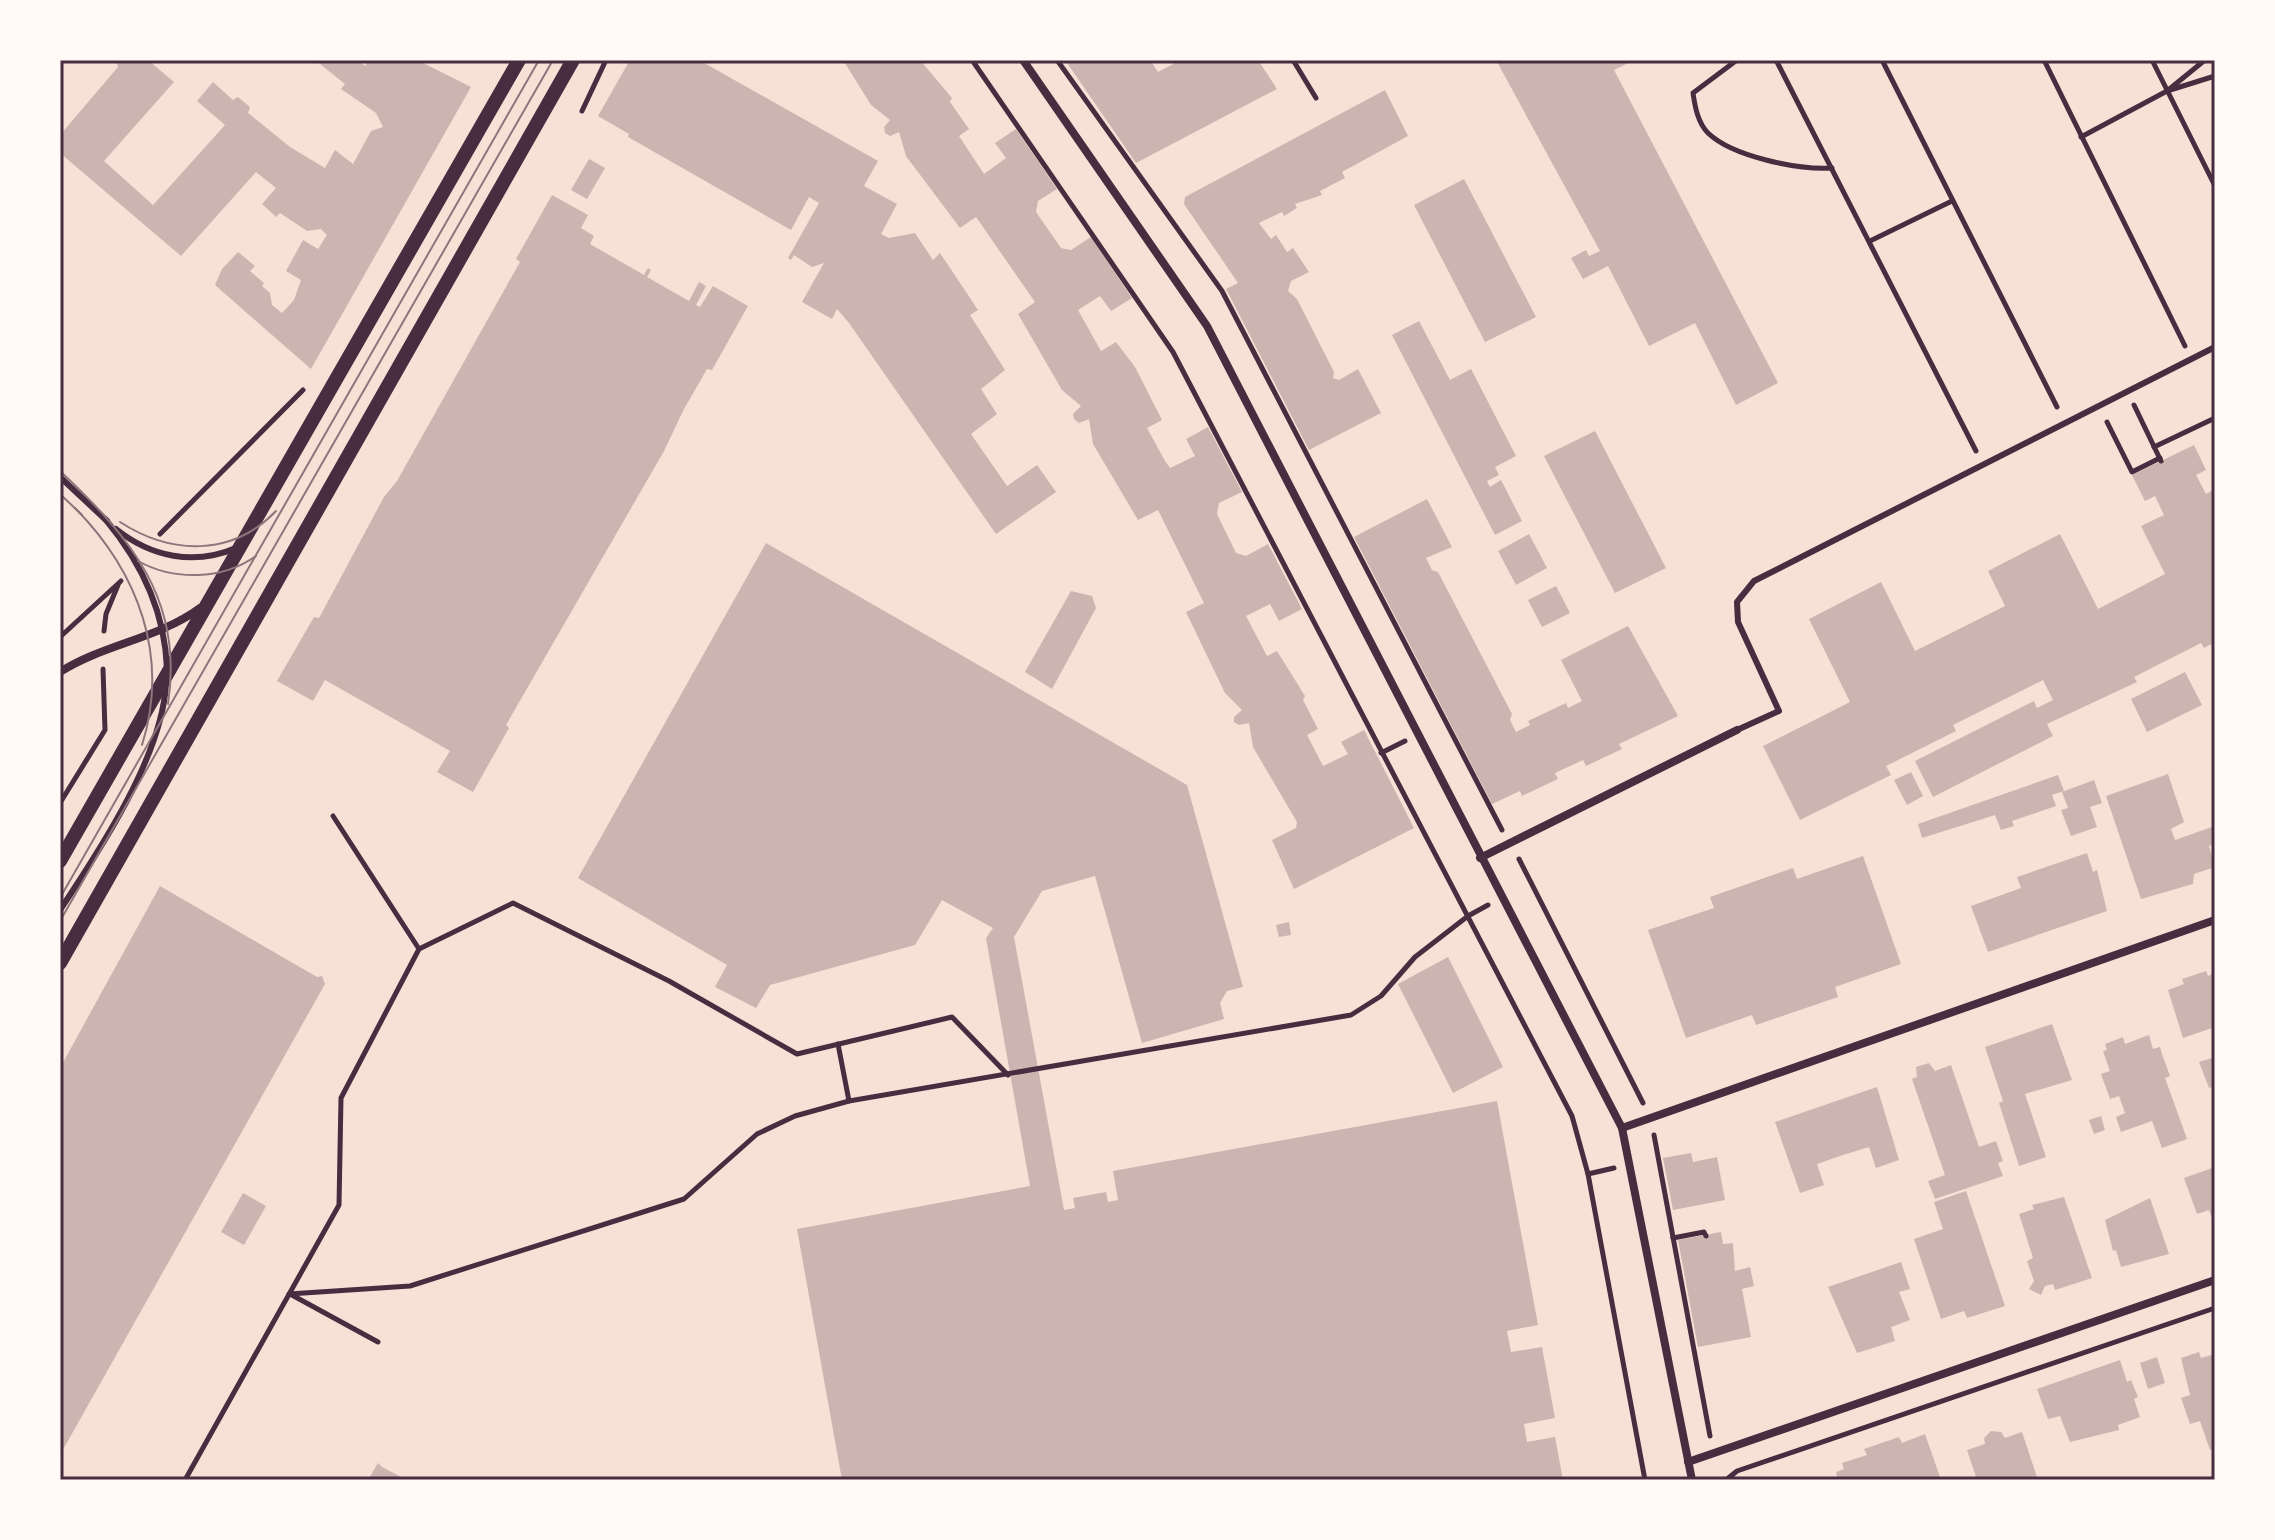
<svg xmlns="http://www.w3.org/2000/svg" width="2275" height="1540" font-family="Ubuntu,sans-serif">
  <rect width="100%" height="100%" fill="#f7e1d7"/>
  <g fill="#ccb4b1">
    <polygon points="116,60 148,60 174,82 104,161 153,205 225,125 197,101 213,82 233,100 238,97 250,107 248,113 290,147 325,168 335,150 353,164 371,131 383,127 376,113 341,89 345,84 315,60 358,60 365,66 369,60 417,60 471,87 311,369 215,285 222,269 238,252 255,266 250,271 264,283 262,286 270,293 272,305 282,313 294,300 301,280 286,271 303,240 318,249 327,235 321,229 307,231 280,213 276,217 262,204 276,188 256,172 181,256 60,153 60,135 118,67"/>
    <polygon points="630,60 699,60 878,161 864,186 897,204 881,234 889,238 915,233 933,260 940,253 978,310 970,315 1005,370 981,389 997,414 971,434 1007,486 1037,465 1056,492 996,534 849,323 837,309 832,319 802,302 824,263 812,267 794,255 791,260 788,258 819,203 809,197 791,230 628,137 629,134 598,116"/>
    <polygon points="843,60 920,60 952,98 950,102 969,129 959,136 984,174 1006,158 995,143 1016,129 1057,189 1038,201 1036,212 1061,248 1071,250 1091,237 1132,298 1111,311 1100,296 1078,310 1101,351 1116,342 1135,367 1162,420 1147,428 1165,461 1170,468 1195,456 1186,439 1208,427 1242,492 1219,503 1217,514 1236,553 1246,556 1268,544 1302,609 1279,621 1270,604 1246,616 1267,656 1277,651 1305,696 1303,700 1318,729 1307,735 1323,766 1348,754 1341,742 1364,730 1414,828 1294,889 1272,840 1296,828 1297,822 1253,747 1249,723 1239,725 1234,722 1234,717 1242,710 1225,693 1186,612 1204,603 1158,510 1138,520 1093,444 1089,419 1079,423 1074,419 1073,414 1081,406 1062,390 1018,314 1035,302 976,217 960,228 906,156 899,132 890,136 885,133 884,127 890,120 871,105"/>
    <polygon points="1065,60 1150,60 1158,72 1181,60 1258,60 1277,89 1136,163"/>
    <polygon points="1496,60 1634,60 1614,70 1778,383 1736,405 1695,323 1649,346 1608,266 1583,279 1571,258 1586,250 1589,256 1600,251"/>
    <polygon points="1385,90 1408,136 1342,172 1345,178 1320,191 1322,195 1295,204 1297,208 1284,216 1282,212 1259,223 1271,239 1276,235 1287,252 1293,248 1309,272 1291,281 1288,291 1297,299 1334,372 1333,378 1339,380 1358,369 1381,413 1309,450 1226,289 1238,283 1184,204 1185,197"/>
    <polygon points="589,159 605,168 587,199 571,190"/>
    <polygon points="1464,179 1536,317 1485,342 1414,205"/>
    <polygon points="552,195 588,215 581,228 594,236 590,244 644,275 648,268 651,270 647,277 689,301 699,282 706,286 696,305 700,307 713,286 748,306 712,370 707,369 684,409 664,451 506,725 509,728 473,792 437,772 450,751 410,728 325,680 313,701 277,681 314,617 319,618 384,497 397,481 520,262 516,259"/>
    <polygon points="1419,321 1450,380 1471,369 1516,456 1495,467 1499,475 1487,481 1490,487 1501,480 1522,521 1495,535 1392,335"/>
    <polygon points="1595,431 1666,568 1615,593 1544,456"/>
    <polygon points="2194,445 2206,470 2196,475 2206,494 2215,489 2215,642 2204,648 2201,643 2134,677 2137,682 2047,724 2053,736 1933,797 1915,761 2034,701 2037,708 2053,700 2043,680 1953,725 1956,731 1886,766 1891,775 1800,820 1763,746 1850,702 1809,619 1881,582 1915,651 2005,606 1988,571 2060,534 2098,609 2165,574 2141,526 2164,515 2155,496 2145,501 2132,475"/>
    <polygon points="1427,499 1452,547 1426,558 1432,570 1438,572 1512,714 1510,720 1516,732 1530,725 1528,721 1566,703 1568,708 1582,701 1561,660 1628,626 1678,716 1619,744 1622,749 1586,766 1583,760 1555,773 1558,779 1522,796 1520,791 1492,804 1354,537"/>
    <polygon points="1529,534 1547,568 1516,585 1498,551"/>
    <polygon points="766,543 1187,785 1243,987 1227,991 1220,1003 1224,1019 1142,1043 1095,876 1042,891 1014,937 1064,1210 1075,1208 1073,1198 1106,1192 1108,1202 1118,1200 1113,1171 1497,1101 1538,1325 1507,1331 1511,1352 1542,1347 1555,1418 1524,1424 1527,1442 1555,1437 1563,1480 842,1480 797,1229 1030,1186 986,938 993,928 942,900 915,945 770,985 756,1008 715,987 727,965 578,878"/>
    <polygon points="1556,586 1570,613 1542,627 1528,600"/>
    <polygon points="1071,591 1092,596 1096,608 1052,689 1025,672"/>
    <polygon points="2185,672 2202,705 2147,732 2131,699"/>
    <polygon points="1911,772 1923,796 1907,805 1894,780"/>
    <polygon points="2168,774 2184,822 2171,829 2175,840 2212,827 2215,844 2209,846 2215,867 2194,874 2193,884 2141,899 2106,796"/>
    <polygon points="2058,775 2064,791 2052,795 2056,806 2012,821 2014,826 2001,830 1995,815 1922,838 1918,824"/>
    <polygon points="2094,780 2102,803 2090,807 2097,827 2071,836 2061,810 2068,808 2062,792"/>
    <polygon points="2087,853 2093,872 2097,870 2107,911 1988,952 1971,906 2021,888 2017,877"/>
    <polygon points="1863,856 1901,964 1835,987 1838,997 1756,1025 1752,1015 1686,1038 1648,930 1714,908 1710,897 1793,868 1797,879"/>
    <polygon points="160,886 317,977 322,976 325,984 60,1455 60,1068"/>
    <polygon points="1289,922 1291,935 1279,937 1276,925"/>
    <polygon points="1448,957 1503,1067 1453,1093 1398,984"/>
    <polygon points="2206,971 2208,976 2215,973 2215,1027 2183,1038 2168,990 2184,984 2182,979"/>
    <polygon points="2052,1024 2072,1080 2025,1094 2046,1157 2019,1166 1999,1103 2003,1101 1985,1047"/>
    <polygon points="2149,1035 2153,1049 2160,1047 2162,1054 2170,1076 2165,1078 2187,1139 2162,1148 2152,1121 2121,1132 2116,1117 2125,1113 2119,1096 2110,1099 2101,1074 2110,1071 2103,1051 2107,1050 2105,1044 2123,1037 2125,1044"/>
    <polygon points="2215,1057 2215,1086 2209,1088 2199,1062"/>
    <polygon points="1929,1063 1935,1071 1951,1065 1979,1147 1996,1141 2003,1161 1998,1163 2003,1176 1935,1199 1928,1181 1945,1175 1912,1079 1917,1077 1916,1067"/>
    <polygon points="1877,1087 1899,1160 1876,1168 1869,1147 1843,1155 1817,1164 1824,1185 1800,1193 1775,1122"/>
    <polygon points="2101,1116 2105,1130 2094,1134 2089,1120"/>
    <polygon points="1691,1153 1693,1162 1717,1157 1725,1200 1673,1210 1663,1158"/>
    <polygon points="2215,1167 2215,1226 2209,1210 2197,1214 2184,1178"/>
    <polygon points="1966,1191 2005,1306 1967,1318 1964,1311 1941,1319 1914,1239 1943,1229 1934,1202"/>
    <polygon points="243,1193 266,1206 244,1245 221,1232"/>
    <polygon points="2064,1197 2092,1278 2055,1290 2053,1284 2045,1286 2041,1295 2029,1289 2034,1281 2027,1261 2033,1258 2019,1214 2034,1209 2032,1205"/>
    <polygon points="2150,1198 2169,1254 2121,1267 2116,1250 2113,1251 2105,1220"/>
    <polygon points="1721,1232 1723,1244 1733,1243 1735,1271 1750,1267 1754,1286 1742,1289 1751,1337 1698,1347 1678,1240"/>
    <polygon points="1901,1262 1910,1289 1899,1292 1910,1320 1891,1327 1895,1341 1857,1353 1828,1287"/>
    <polygon points="2199,1352 2201,1358 2215,1354 2215,1448 2210,1450 2200,1421 2190,1424 2181,1398 2190,1395 2181,1358"/>
    <polygon points="2157,1357 2165,1383 2148,1389 2140,1363"/>
    <polygon points="2120,1360 2127,1382 2131,1380 2138,1397 2134,1399 2140,1417 2118,1425 2119,1430 2070,1442 2060,1416 2048,1419 2037,1389"/>
    <polygon points="1991,1431 2001,1432 2005,1438 2022,1432 2038,1480 1977,1480 1967,1450 1985,1444 1984,1438"/>
    <polygon points="1925,1434 1941,1480 1838,1480 1836,1472 1844,1469 1842,1463 1867,1455 1864,1449 1899,1437 1902,1443"/>
    <polygon points="378,1463 382,1467 407,1480 368,1480"/>
  </g>
  <g fill="none" stroke-linecap="round" stroke-linejoin="round">
    <g stroke="#4a2c40" stroke-width="5">
      <polyline points="972,60 1173,352 1572,1116 1588,1174 1645,1480"/>
      <polyline points="1057,60 1222,291 1502,830"/>
      <polyline points="1293,60 1316,98"/>
      <path d="M1737,60L1693,93C1695,107 1698,123 1708,133C1733,157 1799,170 1832,168"/>
      <polyline points="1776,60 1976,451"/>
      <polyline points="1882,60 2057,407"/>
      <polyline points="2044,60 2185,346"/>
      <polyline points="2152,60 2215,186"/>
      <polyline points="2205,60 2167,91 2215,76"/>
      <polyline points="582,111 606,60"/>
      <polyline points="2081,137 2167,91"/>
      <polyline points="1870,241 1952,201"/>
      <polyline points="2134,405 2161,461"/>
      <polyline points="2107,422 2132,472 2160,458"/>
      <polyline points="2154,447 2215,418"/>
      <polyline points="160,534 303,390"/>
      <polyline points="104,631 106,614 118,585"/>
      <polyline points="60,637 121,581"/>
      <polyline points="1381,753 1405,741"/>
      <polyline points="60,803 105,730 103,669"/>
      <polyline points="1519,859 1643,1103"/>
      <polyline points="419,949 513,903 669,981 797,1054 952,1017 1008,1075"/>
      <polyline points="838,1044 849,1101"/>
      <polyline points="1654,1135 1710,1436"/>
      <polyline points="1588,1174 1614,1168"/>
      <polyline points="1673,1238 1704,1232 1706,1236"/>
      <polyline points="289,1294 410,1286 684,1199 757,1134 795,1116 849,1101 1351,1015 1381,996 1415,957 1468,916 1488,905"/>
      <polyline points="290,1294 378,1342"/>
      <polyline points="185,1480 339,1205 341,1098 419,949 333,816"/>
      <polyline points="1726,1480 1737,1471 2215,1308"/>
    </g>
    <g stroke="#4a2c40" stroke-width="6">
      <polyline points="60,477 107,521"/>
      <path d="M106,520C141,562 165,613 167,669"/>
      <path d="M116,529C151,557 194,566 236,548"/>
      <polyline points="1737,730 1779,711 1738,622 1737,602 1754,581 2215,347"/>
      <path d="M60,910C100,850 162,756 166,684"/>
    </g>
    <g stroke="#4a2c40" stroke-width="8">
      <polyline points="1023,60 1207,326 1622,1128 1692,1480"/>
      <path d="M60,672C104,644 158,639 200,608"/>
      <polyline points="1480,858 1737,730"/>
      <polyline points="1622,1128 2215,920"/>
      <polyline points="1688,1462 2215,1280"/>
    </g>
    <g stroke="#4a2c40" stroke-width="14">
      <polyline points="60,861 519,60"/>
      <polyline points="60,963 573,60"/>
    </g>
    <g stroke="#8f747c" stroke-width="2">
      <path d="M60,471C131,538 184,600 168,704"/>
      <polyline points="60,494 82,515"/>
      <path d="M75,508C138,572 170,656 142,745"/>
      <path d="M120,522C171,555 232,557 276,511"/>
      <path d="M138,561C174,581 222,580 256,556"/>
      <polyline points="60,898 539,60"/>
      <polyline points="60,921 553,60"/>
    </g>
  </g>
  <rect width="2275" height="1540" fill="none" stroke="#fffaf5" stroke-width="124"/>
  <rect x="62" y="62" width="2151" height="1416" fill="none" stroke="#4a2c40" stroke-width="3"/>
</svg>
